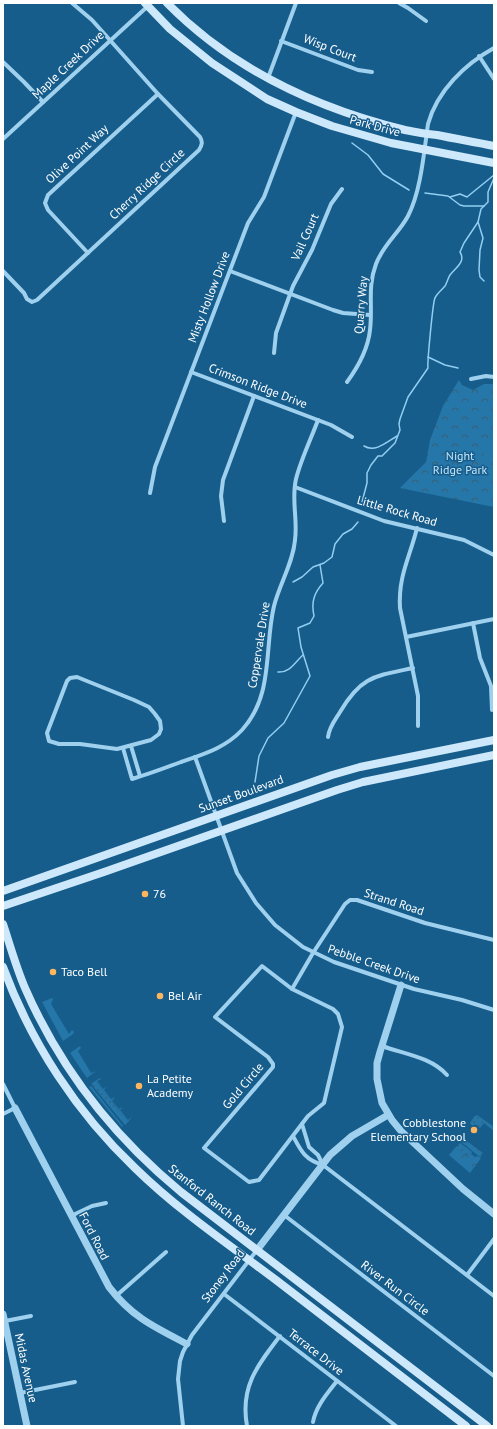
<svg xmlns="http://www.w3.org/2000/svg" width="497" height="1429" font-family="'PT Sans',sans-serif">
  <defs>
    <pattern id="grass-dots" width="8" height="8" patternUnits="userSpaceOnUse"><rect width="8" height="8" fill="#2577a9"/><path d="M2 2h.1M6 6h.1" fill="none" stroke="#3a5f76" stroke-width="1.8" stroke-linecap="round"/></pattern>
    <pattern id="park-crowns" width="20" height="18" patternUnits="userSpaceOnUse"><rect width="20" height="18" fill="#2577a9"/><path d="M2 6a3 3 0 1 1 6 0M12 15a3 3 0 1 1 6 0" fill="none" stroke="#3a5f76"/></pattern>
  </defs>
  <rect width="100%" height="100%" fill="#165d8c"/>
  <g fill="url(#grass-dots)">
    <polygon points="95,1081 128,1122 125,1125 92,1085 93,1084 91,1084"/>
    <polygon points="477,1115 494,1127 494,1131 484,1123 480,1128 475,1124 473,1127 470,1123 474,1117"/>
    <polygon points="464,1139 483,1153 480,1157 461,1142"/>
    <polygon points="460,1143 471,1151 466,1156 455,1148"/>
  </g>
  <g fill="url(#park-crowns)">
    <polygon points="459,380 462,385 473,390 484,384 494,384 494,507 400,488 426,462 430,440 443,406"/>
    <polygon points="455,1148 466,1156 471,1151 472,1152 471,1154 475,1157 477,1156 481,1158 470,1173 449,1155"/>
  </g>
  <g fill="#2577a9">
    <polygon points="487,438 494,439 494,458 483,456"/>
    <polygon points="52,998 53,999 51,1004 69,1034 72,1030 74,1032 73,1034 63,1041 42,1002"/>
    <polygon points="80,1046 81,1048 78,1051 91,1073 96,1071 87,1078 70,1053"/>
    <polygon points="100,1078 101,1079 97,1081 103,1089 107,1086 104,1090 111,1099 115,1097 112,1101 119,1109 123,1107 120,1110 128,1120 132,1117 128,1122 95,1081"/>
    <polygon points="91,1086 123,1126 122,1127 89,1087"/>
  </g>
  <g fill="none" stroke-linecap="round" stroke-linejoin="round">
    <g stroke="#92cef2" stroke-width="1.5">
      <polyline points="352,143 368,155 383,174 409,190"/>
      <polyline points="425,193 448,196 460,205 464,206 484,206"/>
      <polyline points="450,197 460,194 467,197 494,175"/>
      <polyline points="478,222 483,238 480,250 479,270 480,277 484,281"/>
      <polyline points="428,357 445,365 458,368"/>
      <path d="M364,446C375,453 387,442 397,436"/>
      <path d="M362,502L367,483V473L371,465L378,456H382L395,443L400,430L399,424L400,419L408,397L428,368C427,364 433,301 435,298C437,293 442,290 445,286C447,283 448,278 450,275C456,267 466,262 460,252L464,243L478,222L481,209L488,202V192L494,178"/>
      <polyline points="293,582 302,577 313,567 324,563 332,557 335,544 343,534 352,529 358,522"/>
      <path d="M278,672C290,673 295,662 303,655"/>
      <path d="M255,782L259,756L268,738L284,723L310,676L301,647L298,628L310,623L314,616C311,602 314,593 323,583L320,565"/>
    </g>
    <g stroke="#9fd1ef" stroke-width="4">
      <polyline points="399,3 408,8 426,21"/>
      <polyline points="281,41 358,70 372,72"/>
      <polyline points="479,56 494,79"/>
      <polyline points="3,62 24,82 43,102"/>
      <polyline points="268,78 296,3"/>
      <polyline points="3,139 148,6"/>
      <polyline points="88,253 48,210 45,203 48,195 158,94"/>
      <path d="M3,271L24,293L27,299L32,302L37,300L199,150C202,145 203,142 200,137L158,94L92,20L72,3"/>
      <polyline points="230,271 333,310 343,313 370,315"/>
      <polyline points="274,353 276,333 293,286 312,250 331,204 342,189"/>
      <polyline points="191,372 331,425 352,437"/>
      <polyline points="471,379 486,376 494,377"/>
      <path d="M347,382C358,367 368,349 370,330C373,306 367,288 376,264C383,245 399,233 408,216C421,191 424,152 428,124C437,91 465,64 494,48"/>
      <polyline points="295,487 384,521 464,540 494,555"/>
      <polyline points="150,493 155,467 248,223 264,197 296,112"/>
      <polyline points="224,521 221,496 223,480 254,396"/>
      <path d="M417,528C410,557 398,576 400,608L418,696V726"/>
      <polyline points="473,623 480,658 491,686 492,710"/>
      <polyline points="406,637 494,619"/>
      <polygon points="77,677 134,700 149,707 155,714 160,721 161,729 159,734 151,740 117,749 80,744 59,744 49,741 47,733 67,681 70,678"/>
      <path d="M328,737C329,727 335,720 340,712C361,676 375,676 413,668"/>
      <polyline points="131,746 140,776"/>
      <path d="M123,748L132,779C149,774 165,768 181,762C204,754 225,748 242,730C274,695 264,648 274,606C280,583 293,563 295,540C298,519 291,500 296,479C301,459 311,439 318,420"/>
      <polyline points="195,757 237,873 256,903 275,925 303,947 334,962 414,989 462,1000 494,1010"/>
      <polygon points="262,966 292,989 333,1009 338,1014 342,1027 324,1103 308,1116 259,1180 249,1182 204,1148 273,1067 273,1064 268,1057 215,1017"/>
      <polyline points="292,989 313,953 345,904 350,900 357,900 425,923 494,940"/>
      <path d="M382,1046C404,1054 431,1057 447,1075"/>
      <polyline points="3,1084 15,1108 3,1114"/>
      <path d="M293,1136C301,1151 305,1160 323,1165L318,1155L309,1147L302,1124"/>
      <polyline points="323,1165 494,1296"/>
      <polyline points="284,1215 494,1376"/>
      <polyline points="71,1216 92,1206 106,1203"/>
      <polyline points="467,1275 494,1239"/>
      <polyline points="224,1294 396,1426"/>
      <polyline points="116,1296 166,1252"/>
      <polyline points="5,1321 31,1316"/>
      <polyline points="20,1393 75,1382"/>
      <path d="M313,1422C316,1406 327,1394 337,1381"/>
      <polyline points="183,1426 178,1379 180,1361 183,1352 192,1335 257,1250"/>
      <path d="M247,1426C240,1387 257,1366 280,1336"/>
    </g>
    <g stroke="#9fd1ef" stroke-width="7">
      <polyline points="401,985 380,1052 377,1063 377,1079 382,1103 392,1120 401,1131 463,1189 494,1214"/>
      <path d="M15,1108L109,1287C132,1317 154,1327 187,1344"/>
      <polyline points="257,1250 330,1155 352,1136 388,1115"/>
      <polyline points="3,1314 27,1426"/>
    </g>
    <g stroke="#cde8fb" stroke-width="8">
      <polyline points="145,3 170,29 212,63 267,99 296,112 332,126 391,143 494,163"/>
      <path d="M167,3C232,69 315,108 405,130C415,132 426,134 437,135C456,139 475,142 494,146"/>
      <polyline points="3,891 332,775 360,767 494,740"/>
      <polyline points="3,906 104,872 337,790 363,782 494,755"/>
      <path d="M3,924C10,945 16,967 25,988C60,1068 113,1136 181,1192L487,1426"/>
      <path d="M3,967C31,1043 77,1113 135,1168C178,1210 228,1244 276,1280C339,1329 403,1377 466,1426"/>
    </g>
  </g>
  <g fill="#ffb65e" stroke="#165d8c" stroke-width="1.5">
    <circle cx="145" cy="894" r="4"/>
    <circle cx="53" cy="972" r="4"/>
    <circle cx="160" cy="996" r="4"/>
    <circle cx="139" cy="1086" r="4"/>
    <circle cx="474" cy="1130" r="4"/>
  </g>
  <g text-anchor="middle" stroke-width="3" stroke-linejoin="round" paint-order="stroke">
    <g font-size="12" fill="#fff" stroke="#165d8c">
      <text transform="translate(330 48) rotate(21)" y="4">Wisp Court</text>
      <text transform="translate(68 65) rotate(-43)" y="4">Maple Creek Drive</text>
      <text transform="translate(375 126) rotate(15)" y="4">Park Drive</text>
      <text transform="translate(77 154) rotate(-43)" y="4">Olive Point Way</text>
      <text transform="translate(147 184) rotate(-43)" y="4">Cherry Ridge Circle</text>
      <text transform="translate(305 237) rotate(-66)" y="4">Vail Court</text>
      <text transform="translate(209 297) rotate(-69)" y="4">Misty Hollow Drive</text>
      <text transform="translate(361 305) rotate(-85)" y="4">Quarry Way</text>
      <text transform="translate(258 386) rotate(21)" y="4">Crimson Ridge Drive</text>
      <text transform="translate(397 511) rotate(16)" y="4">Little Rock Road</text>
      <text transform="translate(259 645) rotate(-81)" y="4">Coppervale Drive</text>
      <text transform="translate(241 794) rotate(-20)" y="4">Sunset Boulevard</text>
      <text transform="translate(394 902) rotate(18)" y="4">Strand Road</text>
      <text transform="translate(374 964) rotate(19)" y="4">Pebble Creek Drive</text>
      <text transform="translate(243 1086) rotate(-50)" y="4">Gold Circle</text>
      <text transform="translate(212 1200) rotate(38)" y="4">Stanford Ranch Road</text>
      <text transform="translate(94 1236) rotate(63)" y="4">Ford Road</text>
      <text transform="translate(223 1276) rotate(-53)" y="4">Stoney Road</text>
      <text transform="translate(395 1288) rotate(37)" y="4">River Run Circle</text>
      <text transform="translate(316 1352) rotate(38)" y="4">Terrace Drive</text>
      <text transform="translate(26 1368) rotate(78)" y="4">Midas Avenue</text>
    </g>
    <g font-size="12" fill="#c6e7fb" stroke="#165d8c">
      <text x="460" y="460">Night<tspan x="460" dy="14">Ridge Park</tspan></text>
    </g>
    <g font-size="12" fill="#fff" stroke="#165d8c" text-anchor="start">
      <text x="153" y="898">76</text>
      <text x="61" y="976">Taco Bell</text>
      <text x="168" y="1000">Bel Air</text>
      <text x="147" y="1083">La Petite<tspan x="147" dy="14">Academy</tspan></text>
      <text x="466" y="1127" text-anchor="end">Cobblestone<tspan x="466" dy="14">Elementary School</tspan></text>
    </g>
  </g>
  <rect width="497" height="1429" fill="none" stroke="#ffffff" stroke-width="8"/>
</svg>
